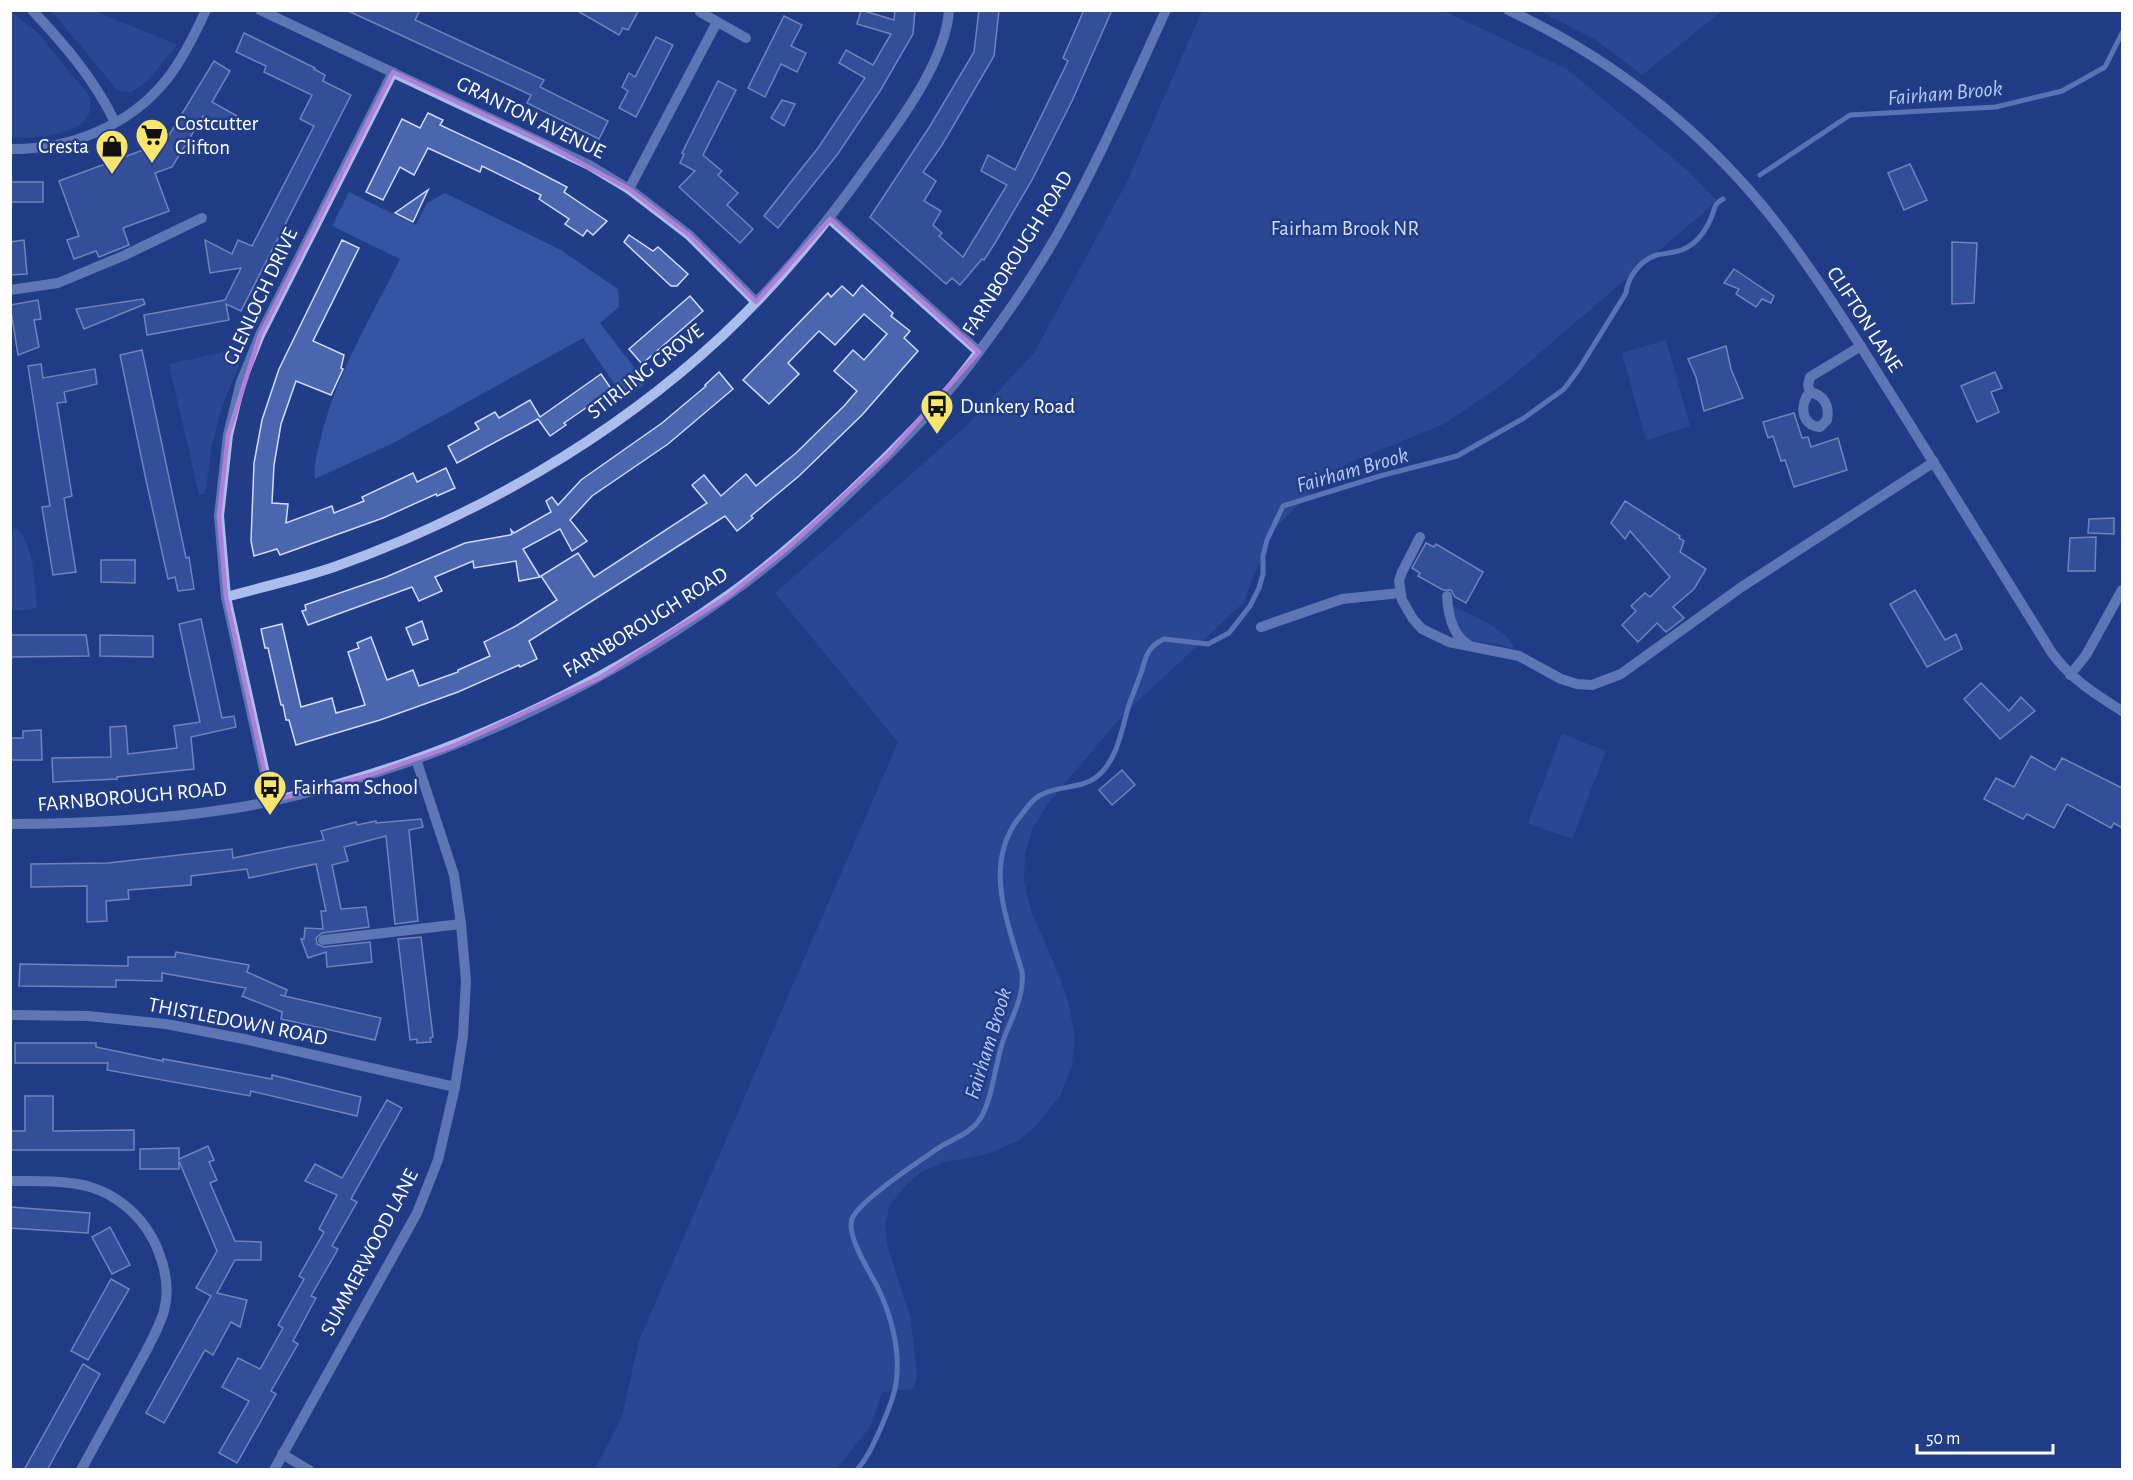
<svg xmlns="http://www.w3.org/2000/svg" width="2133" height="1480" font-family="'Alegreya Sans',sans-serif">
  <rect width="100%" height="100%" fill="#213d87"/>
  <g fill="#3555a4">
    <path d="M10,11L38,33L90,97C91,105 91,114 85,120C71,136 30,139 11,137Z"/>
    <polygon points="49,11 95,11 177,45 148,80 132,92 118,91 56,16"/>
    <polygon points="1202,11 1444,11 1567,69 1689,172 1717,201 1506,382 1444,424 1348,463 1305,498 1272,531 1243,603 1122,716 1049,802 1032,829 1025,855 1024,882 1032,913 1061,980 1068,1002 1075,1037 1072,1065 1060,1096 1034,1128 1019,1140 987,1154 941,1163 923,1171 907,1184 890,1205 885,1223 887,1245 911,1320 917,1376 913,1389 882,1392 870,1427 837,1469 595,1469 622,1417 639,1341 898,742 775,593 965,427 1034,353 1127,182"/>
    <polygon points="1540,11 1722,11 1642,75 1596,40"/>
    <path d="M349,192L416,225L427,203L445,193L561,250L618,289L619,307L600,323L646,383L625,399L583,338L395,442L315,479C313,466 317,455 320,442C334,378 371,318 400,259L332,226Z"/>
    <polygon points="1666,340 1690,426 1646,440 1622,353"/>
    <polygon points="246,347 222,407 212,445 205,494 199,495 169,364"/>
    <path d="M15,527C35,544 34,582 37,607L29,610H11V541Z"/>
    <path d="M1453,606C1470,615 1509,629 1514,649C1480,636 1461,653 1453,606Z"/>
    <polygon points="1562,734 1606,751 1572,839 1528,823"/>
  </g>
  <g fill="none" stroke-linecap="round" stroke-linejoin="round">
    <g stroke="#9fb6eb" stroke-width="5">
      <polyline points="1760,175 1850,115 1996,107 2062,91 2105,67 2122,33"/>
      <path d="M857,1470C868,1457 873,1445 880,1430C886,1415 894,1399 896,1383C901,1351 891,1314 877,1286C869,1271 846,1235 852,1219C858,1201 925,1157 943,1145C954,1139 969,1133 977,1123C992,1106 995,1063 1003,1041C1011,1018 1025,996 1022,972C1008,922 983,866 1018,819C1025,811 1030,801 1039,796C1060,783 1083,792 1102,772C1119,754 1122,727 1129,705C1133,693 1138,682 1142,670C1146,655 1149,646 1164,639L1208,644L1229,633L1250,606L1259,588L1263,574V556L1267,540L1283,506L1380,476L1457,456L1524,418L1564,389L1579,369L1626,293C1628,277 1640,260 1657,255C1665,253 1676,253 1684,249C1697,243 1706,230 1711,218C1715,209 1714,203 1723,199"/>
    </g>
  </g>
  <g fill="#4a66af" stroke="#d0dbf7" stroke-width="1.5">
    <polygon points="346,10 420,10 415,20 544,80 540,87 608,121 599,139 527,103 531,95"/>
    <polygon points="576,10 639,10 628,30 623,28 619,35"/>
    <polygon points="861,10 894,20 895,10 915,10 913,34 880,91 837,155 778,228 764,216 818,148 865,78 839,63 846,50 873,65 891,34 857,24"/>
    <polygon points="979,10 999,10 994,56 942,145 923,172 936,181 924,201 941,211 933,225 942,233 939,236 963,257 1007,185 981,171 988,155 1015,170 1068,61 1063,58 1084,10 1112,10 1072,101 1032,180 995,243 984,260 982,259 960,285 952,278 946,284 870,217 930,126 974,52"/>
    <polygon points="784,16 802,25 791,46 806,53 797,72 781,64 765,97 748,88"/>
    <polygon points="244,33 315,68 314,69 325,75 323,81 351,95 241,311 226,304 229,320 147,335 144,315 225,300 241,268 210,273 205,240 232,254 238,240 252,246 314,126 300,119 312,95 264,72 266,66 236,52"/>
    <polygon points="656,37 673,45 636,117 619,108 628,91 622,87 629,73 635,77"/>
    <polygon points="214,61 230,71 212,102 237,116 229,131 203,116 172,167 155,173 169,211 123,228 129,245 99,257 96,251 74,259 67,240 79,236 59,181 165,142"/>
    <polygon points="718,81 736,90 703,155 722,171 718,175 738,193 727,205 753,229 740,243 679,187 695,171 680,163 684,154 682,153"/>
    <polygon points="782,100 795,104 784,126 771,118"/>
    <polygon points="428,113 443,120 440,125 519,162 567,187 564,192 607,221 593,235 587,230 583,236 565,224 569,219 539,199 541,195 482,166 480,172 428,148 414,175 400,167 383,200 366,192 402,119 420,128"/>
    <polygon points="1910,164 1927,200 1904,210 1888,173"/>
    <rect x="10" y="182" width="33" height="20"/>
    <polygon points="428,190 413,222 395,213"/>
    <polygon points="629,235 653,251 658,247 688,274 677,286 671,286 624,242"/>
    <polygon points="24,240 27,274 10,275 10,242"/>
    <polygon points="342,240 359,248 313,341 344,355 341,368 343,369 331,395 296,381 281,424 274,465 272,503 288,504 286,523 332,506 334,513 364,501 362,497 413,473 417,482 446,468 455,488 437,496 436,494 383,518 280,555 277,549 254,556 251,541 254,463 262,420 279,369"/>
    <polygon points="1952,242 1977,243 1974,303 1952,304"/>
    <polygon points="1734,269 1774,296 1771,303 1762,299 1756,307 1736,294 1739,289 1724,283"/>
    <polygon points="862,285 893,313 891,316 910,331 904,338 918,351 862,415 799,476 751,516 753,518 737,531 725,516 683,543 529,641 537,659 520,667 519,665 458,692 380,720 296,745 289,720 286,720 283,705 281,705 268,648 265,648 261,629 282,624 301,707 332,698 336,713 365,705 348,652 359,648 357,643 371,637 387,680 413,670 419,686 458,672 458,670 490,656 484,642 516,626 557,600 541,576 578,553 594,577 707,503 692,485 704,475 721,496 746,474 756,486 796,453 844,406 857,391 834,371 853,350 864,360 887,334 864,314 835,345 819,331 788,363 799,374 769,404 743,380 828,293 831,297 842,286 853,296"/>
    <polygon points="690,296 703,311 642,364 629,349"/>
    <polygon points="143,299 145,304 84,329 76,309"/>
    <polygon points="38,300 41,319 34,320 39,347 18,355 10,305"/>
    <polygon points="1726,346 1731,369 1743,398 1704,411 1696,377 1688,359"/>
    <polygon points="142,350 186,558 189,557 194,589 178,591 175,577 168,579 146,480 120,355"/>
    <polygon points="41,364 43,378 95,369 97,384 64,392 66,402 57,403 72,496 64,498 76,572 53,575 42,507 50,506 28,366"/>
    <polygon points="719,372 733,389 668,444 592,496 570,520 587,541 572,551 560,529 523,549 540,577 519,581 516,561 474,568 473,561 435,577 442,591 419,601 412,587 308,625 302,611 306,610 305,605 386,577 465,543 510,535 512,534 511,530 514,533 551,512 546,501 552,497 558,505 581,480 662,423 706,386 705,385"/>
    <polygon points="1995,372 2002,388 1991,392 1999,412 1977,422 1961,386"/>
    <polygon points="601,374 612,390 564,423 566,425 550,436 538,419 457,463 448,446 479,429 475,423 495,412 499,418 530,400 540,417"/>
    <polygon points="1794,413 1802,438 1808,437 1811,447 1838,438 1847,470 1794,487 1785,460 1781,461 1773,436 1768,438 1763,422"/>
    <polygon points="1625,501 1680,536 1679,538 1684,541 1680,552 1706,569 1694,589 1673,607 1684,618 1666,632 1657,623 1638,642 1622,625 1636,611 1631,606 1645,593 1650,597 1670,577 1630,531 1625,539 1611,523"/>
    <polygon points="2114,518 2114,534 2088,533 2089,519"/>
    <polygon points="2096,537 2095,571 2068,571 2070,538"/>
    <polygon points="1426,543 1434,547 1436,544 1483,572 1466,603 1455,597 1451,590 1443,590 1418,576 1420,573 1412,568"/>
    <polygon points="101,560 135,560 135,583 101,582"/>
    <polygon points="1915,590 1945,640 1956,634 1962,649 1927,667 1890,604"/>
    <polygon points="201,619 222,718 234,716 236,727 191,737 194,769 117,777 117,779 53,782 52,758 111,757 110,727 126,726 128,754 177,748 174,726 200,722 179,624"/>
    <polygon points="422,621 428,639 413,645 406,628"/>
    <polygon points="10,635 86,635 89,656 10,657"/>
    <polygon points="100,635 153,636 153,657 100,656"/>
    <polygon points="1981,683 2009,711 2021,697 2035,711 2000,739 1964,699"/>
    <polygon points="41,730 42,760 10,760 10,738 23,738 23,731"/>
    <polygon points="2031,756 2055,770 2062,758 2122,788 2122,828 2114,823 2111,828 2067,804 2054,828 2027,814 2023,819 1984,799 1996,778 2014,787"/>
    <polygon points="1122,770 1135,785 1112,805 1099,790"/>
    <polygon points="421,819 423,827 409,830 418,921 395,924 386,836 344,847 348,861 332,865 341,909 366,907 369,927 322,933 316,938 317,944 324,947 370,942 372,962 327,967 326,952 308,958 301,939 304,939 305,928 323,929 321,911 326,911 316,864 249,878 247,869 191,876 191,885 128,890 129,899 106,901 107,921 87,922 87,886 31,887 31,864 108,863 232,849 233,858 324,840 321,831 356,822 357,825 376,821 376,823"/>
    <polygon points="421,937 433,1037 430,1038 431,1042 417,1043 417,1039 410,1040 398,939"/>
    <polygon points="176,952 249,965 247,972 287,990 285,996 280,995 381,1018 375,1040 281,1019 282,1012 242,996 246,988 162,973 162,981 116,980 116,987 19,986 20,964 128,966 128,957 175,957"/>
    <polygon points="15,1043 96,1043 96,1047 163,1061 163,1059 272,1079 272,1075 361,1097 357,1116 251,1091 250,1096 107,1070 108,1063 15,1063"/>
    <polygon points="25,1096 53,1096 53,1131 134,1130 134,1150 10,1150 10,1131 25,1131"/>
    <polygon points="387,1100 402,1108 351,1199 357,1202 332,1246 338,1249 311,1296 316,1298 293,1341 298,1344 271,1391 276,1394 237,1463 219,1453 249,1401 222,1387 238,1358 260,1369 283,1328 278,1325 304,1279 299,1276 324,1232 319,1229 337,1195 305,1181 315,1164 342,1178"/>
    <polygon points="208,1146 214,1160 209,1162 217,1180 210,1183 235,1241 261,1242 261,1260 235,1260 217,1293 247,1300 240,1327 231,1322 213,1355 205,1350 164,1423 146,1413 211,1296 196,1288 217,1251 179,1161 179,1169 140,1169 140,1149 179,1148 179,1159"/>
    <polygon points="10,1207 90,1213 88,1233 10,1228"/>
    <polygon points="110,1227 130,1265 112,1274 92,1237"/>
    <polygon points="111,1279 129,1289 88,1360 71,1351"/>
    <polygon points="83,1364 100,1374 47,1470 24,1470"/>
  </g>
  <g fill="none" stroke-linecap="round" stroke-linejoin="round">
    <g stroke="#abbdea" stroke-width="10">
      <path d="M32,10C65,45 94,79 115,122"/>
      <polyline points="260,10 589,165 629,189 689,235 756,302"/>
      <path d="M1508,10C1616,60 1709,135 1781,229C1824,286 1861,347 1899,407C1950,488 2001,571 2052,653C2071,679 2095,694 2122,711"/>
      <polyline points="700,12 746,38"/>
      <path d="M10,149C69,150 130,126 167,79C183,59 195,34 206,10"/>
      <polyline points="629,189 717,22"/>
      <polyline points="830,219 979,352"/>
      <polyline points="10,290 58,283 123,256 202,218"/>
      <path d="M1810,392C1799,404 1801,426 1820,427L1827,420C1830,406 1824,395 1810,392L1808,385L1810,377L1861,346"/>
      <polyline points="1420,537 1402,572 1399,581 1402,600 1413,619 1422,629 1449,642 1519,656 1561,679 1577,684 1592,685 1621,674 1740,588 1934,462"/>
      <path d="M1447,596C1448,614 1453,636 1469,645"/>
      <path d="M226,597C262,587 299,579 334,567C475,517 611,439 721,337C777,285 825,226 869,164C898,124 946,61 949,10"/>
      <polyline points="1261,627 1342,599 1400,593"/>
      <polyline points="2070,675 2086,655 2122,590"/>
      <polyline points="271,801 226,597 219,516 228,435 241,382 260,335 393,72"/>
      <path d="M10,824C84,824 157,820 229,809C289,800 348,782 405,763C519,723 628,667 727,596C778,560 825,517 870,473C910,434 949,394 981,349C1008,313 1034,275 1057,235C1098,163 1131,86 1166,10"/>
      <polyline points="323,940 461,924"/>
      <polyline points="10,1015 88,1016 166,1024 244,1039 455,1087"/>
      <path d="M10,1181C30,1181 51,1180 70,1183C111,1187 145,1215 159,1253C166,1271 169,1292 164,1311C157,1334 143,1356 132,1377C115,1408 98,1439 81,1470"/>
      <polyline points="282,1454 309,1470"/>
      <polyline points="274,1470 417,1213 438,1160 455,1087 463,1036 466,981 461,924 454,875 416,759"/>
    </g>
  </g>
  <path d="M0 0H2133V1480H0ZM393,72L544,143L629,189L689,235L756,302L830,219L979,352L888,455L789,547L727,597L599,678L453,746L370,775L271,801L226,597L219,516L228,435L260,335Z" fill="#213d87" fill-opacity=".55" fill-rule="evenodd"/>
  <path fill="none" stroke="#b080d9" stroke-width="4.5" stroke-linejoin="round" d="M393,72L544,143L629,189L689,235L756,302L830,219L979,352L888,455L789,547L727,597L599,678L453,746L370,775L271,801L226,597L219,516L228,435L260,335Z"/>
  <defs>
    <symbol id="supermarket-pin" viewBox="-11 -11 22 30"><path d="M0 17L-7.5 6A9.5 9.5 0 1 1 7.5 6Z" fill="#f7e56c" stroke="#213d87"/><path d="M-6-5.5h2.5l.6 2H6L4.5 2H-2.5L-4.4-4H-6ZM-1.5 3.2a1.3 1.3 0 1 0 .1 0ZM3 3.2a1.3 1.3 0 1 0 .1 0Z" fill="#111"/></symbol>
    <symbol id="shop-pin" viewBox="-11 -11 22 30"><path d="M0 17L-7.5 6A9.5 9.5 0 1 1 7.5 6Z" fill="#f7e56c" stroke="#213d87"/><path d="M-5-2.5h2.3a2.7 3.5 0 0 1 5.4 0H5L5.5 6h-11ZM-1.5-2.5h3a1.5 2.3 0 0 0-3 0Z" fill="#111"/></symbol>
    <symbol id="bus-pin" viewBox="-11 -11 22 30"><path d="M0 17L-7.5 6A9.5 9.5 0 1 1 7.5 6Z" fill="#f7e56c" stroke="#213d87"/><path d="M-5-6H5V4H4V6H2V4H-2V6H-4V4H-5ZM-3.5-4V0h7V-4ZM-3.5 1.2v1.5H-2V1.2ZM2 1.2v1.5H3.5V1.2Z" fill="#111"/></symbol>
  </defs>
  <g fill-rule="evenodd">
    <use href="#supermarket-pin" x="133" y="116" width="38" height="52"/>
    <use href="#shop-pin" x="93" y="127" width="38" height="52"/>
    <use href="#bus-pin" x="918" y="387" width="38" height="52"/>
    <use href="#bus-pin" x="251" y="768" width="38" height="52"/>
  </g>
  <g text-anchor="middle" stroke-width="5" stroke-linejoin="round" paint-order="stroke">
    <g font-size="21" fill="#fff" stroke="#213d87">
      <text transform="translate(531 117) rotate(26)" y="7">GRANTON AVENUE</text>
      <text transform="translate(1017 253) rotate(-58)" y="7">FARNBOROUGH ROAD</text>
      <text transform="translate(260 296) rotate(-65)" y="7">GLENLOCH DRIVE</text>
      <text transform="translate(1865 319) rotate(57)" y="7">CLIFTON LANE</text>
      <text transform="translate(645 371) rotate(-38)" y="7">STIRLING GROVE</text>
      <text transform="translate(645 622) rotate(-32)" y="7">FARNBOROUGH ROAD</text>
      <text transform="translate(132 796) rotate(-5)" y="7">FARNBOROUGH ROAD</text>
      <text transform="translate(238 1021) rotate(11)" y="7">THISTLEDOWN ROAD</text>
      <text transform="translate(369 1252) rotate(-62)" y="7">SUMMERWOOD LANE</text>
    </g>
    <g font-size="21" fill="#fff" stroke="#213d87" text-anchor="start">
      <text x="175" y="130">Costcutter<tspan x="175" dy="24">Clifton</tspan></text>
      <text x="89" y="153" text-anchor="end">Cresta</text>
      <text x="960" y="413">Dunkery Road</text>
      <text x="293" y="794">Fairham School</text>
    </g>
    <g font-size="21" fill="#d0dbf7" stroke="#213d87">
      <text x="1345" y="235">Fairham Brook NR</text>
    </g>
    <g font-size="22" font-style="italic" fill="#b7c8f1" stroke="#213d87">
      <text transform="translate(1945 92) rotate(-5)" y="8">Fairham Brook</text>
      <text transform="translate(1352 469) rotate(-16)" y="8">Fairham Brook</text>
      <text transform="translate(987 1043) rotate(-73)" y="8">Fairham Brook</text>
    </g>
  </g>
  <rect width="2133" height="1480" fill="none" stroke="#ffffff" stroke-width="24"/>
  <path d="M1917 1444v9h136v-9" fill="none" stroke="#ffffff" stroke-width="3"/>
  <text x="1926" y="1444" font-size="18" fill="#ffffff" stroke="#213d87" stroke-width="4.5" paint-order="stroke">50 m</text>
</svg>
